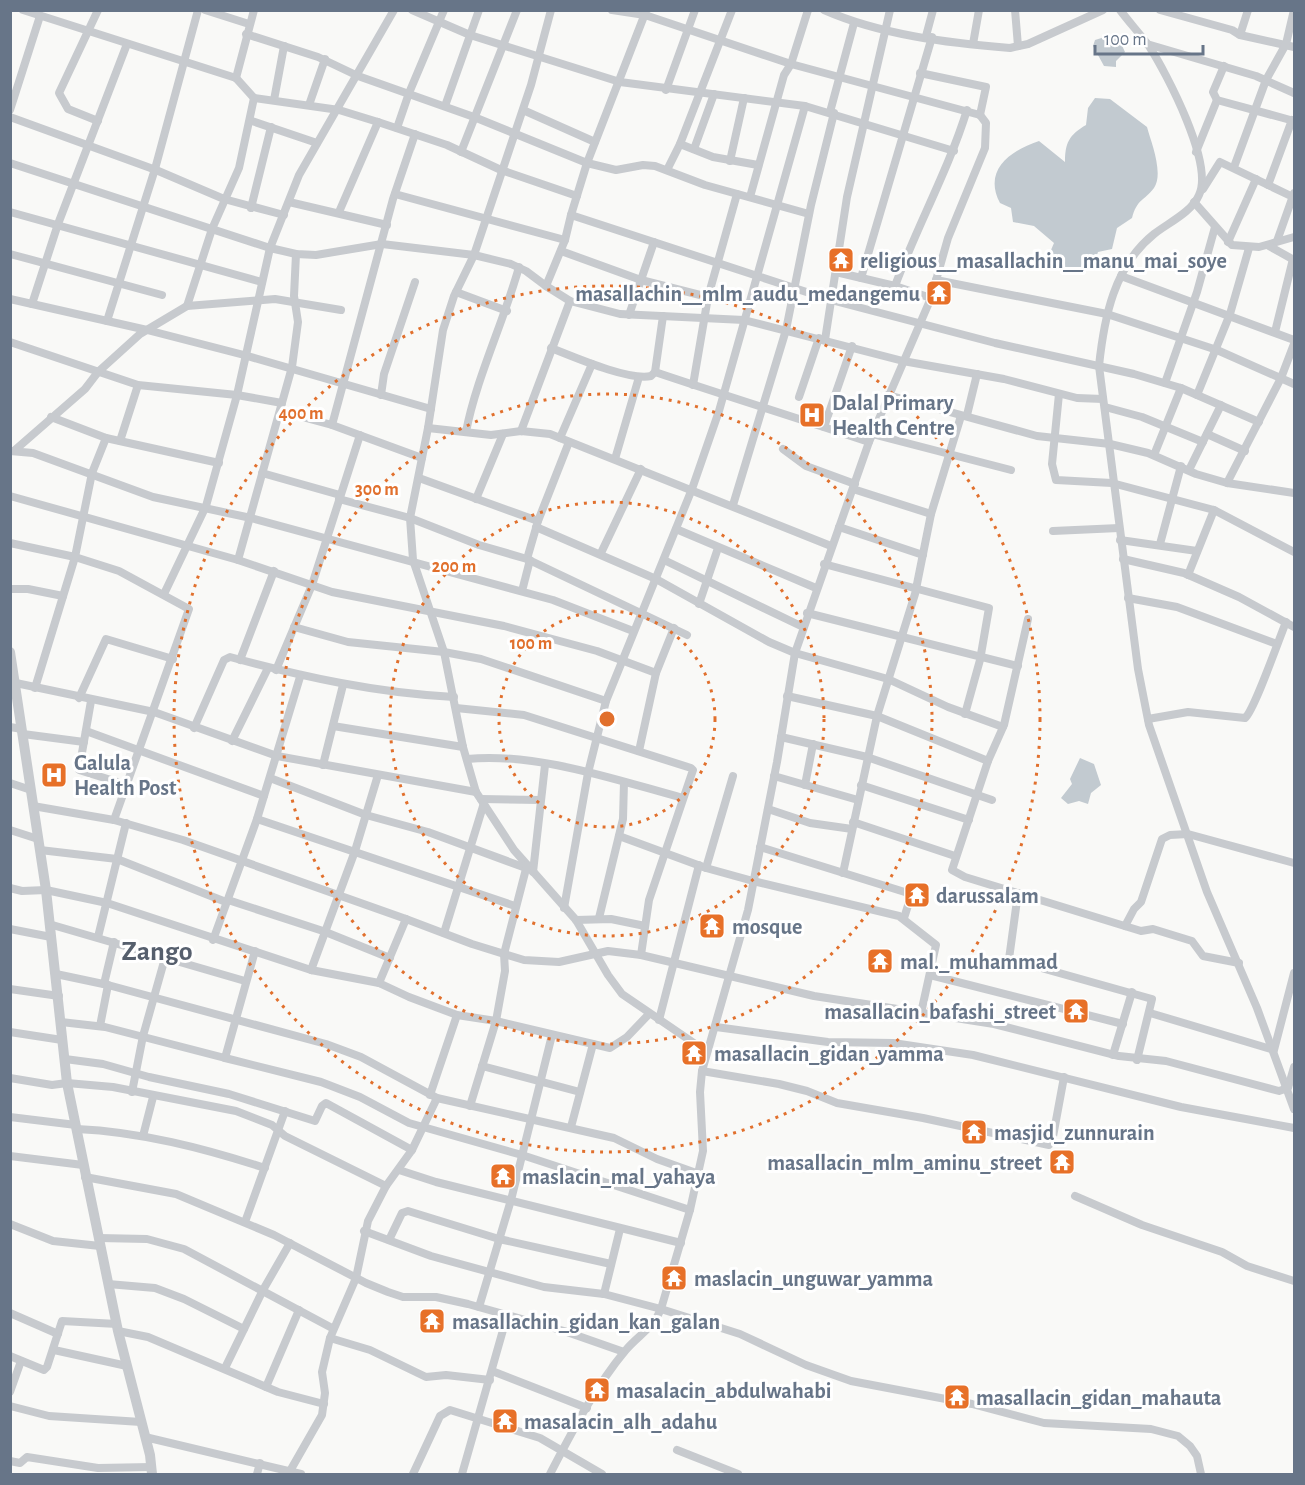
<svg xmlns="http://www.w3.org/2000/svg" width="1305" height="1485" font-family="'Alegreya Sans',sans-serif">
  <rect width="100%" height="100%" fill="#f9f9f7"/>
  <g fill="#c2cad0">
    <polygon points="1108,36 1118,37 1125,52 1116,61 1116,67 1104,66 1093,46 1095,40"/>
    <path d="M1095,98L1110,99L1147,127C1151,142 1164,173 1154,188C1144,201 1137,199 1132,218L1117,228L1112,249L1098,252L1094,264L1077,274L1051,268L1048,257L1054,243L1034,226L1013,222L1011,208L1000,203C983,171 1009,151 1039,141L1065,162C1065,143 1069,135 1086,125L1088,108Z"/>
    <polygon points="1080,758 1094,764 1101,785 1091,793 1088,804 1079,801 1068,804 1061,798 1072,784 1070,779"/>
  </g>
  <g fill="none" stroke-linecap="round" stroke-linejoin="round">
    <g stroke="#c7cace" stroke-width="8">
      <polyline points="23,10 236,78 254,98 339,110 378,122 447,145 501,170 577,196"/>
      <polyline points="98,10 59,93 68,109 98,121"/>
      <polyline points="205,10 249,24"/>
      <polyline points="412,10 470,35 620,82 805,106 954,151"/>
      <polyline points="551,10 531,85 474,255 454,296 443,330 428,428 410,518 413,560 444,652 463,747 476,792 514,850 576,920 608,975 622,994 707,1052"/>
      <path d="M824,10C881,35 948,43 1010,48L1028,44L1103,10"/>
      <polyline points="1015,10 1018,46"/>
      <path d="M1120,10C1129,22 1140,34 1149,46C1167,74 1214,164 1199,195C1192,212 1168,223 1154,234C1114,266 1104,318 1099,366L1138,669L1149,725L1207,892L1257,1008L1294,1109"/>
      <polyline points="1160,10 1232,30 1240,35 1294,47"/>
      <polyline points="246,34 318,57 358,76 474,117 587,163 616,170 643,165 655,166 705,185 809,214"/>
      <polyline points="1240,35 1248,10"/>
      <polyline points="926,36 933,10"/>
      <polyline points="973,44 979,10"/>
      <polyline points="1147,44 1256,76 1294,93"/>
      <polyline points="1224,66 1213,92 1217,100 1294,121"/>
      <polyline points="920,73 986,87 980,115"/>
      <polyline points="236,78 254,10"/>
      <polyline points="666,90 695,10"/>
      <polyline points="274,100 284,46"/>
      <polyline points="309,105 325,59"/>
      <polyline points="445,106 479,10"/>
      <polyline points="10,110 40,16"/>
      <polyline points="523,110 595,142"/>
      <polyline points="830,112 854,23"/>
      <polyline points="10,117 156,170 224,199 284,215"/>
      <polyline points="252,121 317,143"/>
      <polyline points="397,128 409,93 444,10"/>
      <polyline points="680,144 713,157 758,165"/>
      <polyline points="694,149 714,94"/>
      <polyline points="461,152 517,10"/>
      <polyline points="1196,152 1217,100"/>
      <polyline points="730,161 744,98"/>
      <polyline points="10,163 270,248 296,254 316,255 382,244 474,255 511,264 526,271 546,286 565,240 571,215 831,300 995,343 1134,374 1181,388 1259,422"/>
      <polyline points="1234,167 1266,80 1286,44 1294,10"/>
      <polyline points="667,170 680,144 732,10"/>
      <polyline points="1268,185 1292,120"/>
      <polyline points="1203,189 1220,162 1293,197"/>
      <polyline points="395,194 565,240"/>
      <polyline points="750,197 784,75 791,64 808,10"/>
      <polyline points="289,202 387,225"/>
      <polyline points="1194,202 1232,245 1259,247 1294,237"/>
      <polyline points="251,208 271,127"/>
      <polyline points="10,212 262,282"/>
      <polyline points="339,212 378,122"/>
      <polyline points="571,215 587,163 646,11"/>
      <polyline points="1277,241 1294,193"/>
      <polyline points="1228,242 1256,179"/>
      <polyline points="1269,246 1294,260"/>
      <polyline points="561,251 641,280 708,297 693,385"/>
      <polyline points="10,254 162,295"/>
      <polyline points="836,272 895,286 931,298"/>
      <polyline points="1121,276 1294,340"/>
      <polyline points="861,278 932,37"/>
      <polyline points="936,280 1107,314 1217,350 1294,384"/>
      <polyline points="546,286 570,301 620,314 744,320 903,361 1004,379 1077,398 1103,399"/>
      <path d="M895,286C917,226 948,171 967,110"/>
      <polyline points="456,292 507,311"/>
      <polyline points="708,297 737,194"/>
      <polyline points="10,299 147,330 244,355 431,409"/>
      <polyline points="32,304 58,224 127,44"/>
      <polyline points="187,306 212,229 239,168 254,98"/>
      <polyline points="629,315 654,242"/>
      <polyline points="107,321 155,169 198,10"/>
      <polyline points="1275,332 1293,259"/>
      <polyline points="825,340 847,197 890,10"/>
      <polyline points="10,342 138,385 237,395 282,403"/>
      <path d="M551,348C574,357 629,381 651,376L655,372L663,316"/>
      <path d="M655,372C726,396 798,418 869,442"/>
      <polyline points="1165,383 1197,292 1215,227"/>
      <polyline points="1059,394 1052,464 1056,480 1112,483 1214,510 1294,552"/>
      <polyline points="381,395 384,374 415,282"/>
      <polyline points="888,395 1037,436 1110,444 1148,453 1196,474 1227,483 1294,493"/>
      <polyline points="1197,395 1230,314 1249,248"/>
      <polyline points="799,397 819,338"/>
      <polyline points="1105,407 1142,417 1203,442"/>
      <polyline points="280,411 332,425 422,458"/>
      <polyline points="967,415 977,374"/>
      <polyline points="51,417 106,438 219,463"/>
      <polyline points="332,425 393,199 415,134"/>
      <polyline points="824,427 852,346"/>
      <polyline points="428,428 491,435 521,431 550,434 831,546"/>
      <polyline points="521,431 570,301"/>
      <path d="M466,432C476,379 504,321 519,267"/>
      <polyline points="872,434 1011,470"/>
      <polyline points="1207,434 1245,451"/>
      <polyline points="560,438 592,364"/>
      <polyline points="120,441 138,385"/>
      <polyline points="783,449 806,466 855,484"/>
      <polyline points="15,450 85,389 98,372 140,334 187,306 275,299 341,310"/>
      <polyline points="10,451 33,453 153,497 251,518 553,600 633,631"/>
      <polyline points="1154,455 1181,388"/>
      <polyline points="615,459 639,377"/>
      <polyline points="1189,470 1221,405"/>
      <polyline points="262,473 340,495"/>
      <polyline points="419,478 538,521"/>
      <polyline points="1227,483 1281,378 1294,344"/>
      <polyline points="853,489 931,514"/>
      <polyline points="10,496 238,560 332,592 504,626 597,651 656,673"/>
      <polyline points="339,499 410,518 479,545 527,559 687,635"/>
      <polyline points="476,499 503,434"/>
      <polyline points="733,505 786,330 811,205 834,113"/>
      <polyline points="536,527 656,579 769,642 795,653 888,679 948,707 1003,727"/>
      <polyline points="839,527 923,555"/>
      <polyline points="676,529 816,588"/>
      <polyline points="1053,531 1119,528"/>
      <polyline points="1120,540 1197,551"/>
      <polyline points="10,543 75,557 119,571 189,609 114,820"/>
      <polyline points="1160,544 1181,466"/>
      <polyline points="601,553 641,469"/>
      <polyline points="527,559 538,521 569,442"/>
      <polyline points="1123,559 1184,573 1239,597 1294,627"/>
      <polyline points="238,560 292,367 298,322 294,296 296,254"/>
      <polyline points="664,560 803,627"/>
      <polyline points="824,564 989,608 980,660 965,714"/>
      <polyline points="1188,575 1214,510"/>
      <polyline points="10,589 28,589 63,596"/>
      <polyline points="522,591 530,560"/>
      <polyline points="164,594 206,506 237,395 270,248 299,175 394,10"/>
      <polyline points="1128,598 1177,607 1277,644"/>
      <polyline points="699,604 718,548"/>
      <polyline points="807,613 1018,666"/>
      <polyline points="1028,619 1004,725 988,761 952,870 965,877 1141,931 1153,929 1192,941 1203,956 1239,963"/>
      <polyline points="294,627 348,642 444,652 481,659 606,701"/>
      <polyline points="240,660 274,571"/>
      <polyline points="276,670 312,585 360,435"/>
      <polyline points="11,682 154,712 277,756 476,792"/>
      <polyline points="35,688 75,557 92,473 106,438"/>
      <polyline points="787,696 877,716 988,761"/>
      <polyline points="79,698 106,639 173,659"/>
      <polyline points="91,701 79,770 127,785"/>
      <polyline points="456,708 524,715 691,768 693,770 649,900 641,955"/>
      <path d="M1148,719L1188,712L1245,718C1254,711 1279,639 1286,622"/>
      <polyline points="333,726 463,747"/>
      <polyline points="10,727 22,729"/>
      <path d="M194,728L224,660L230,657C304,677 377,693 454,697"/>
      <polyline points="86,731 264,796"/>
      <polyline points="23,734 84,742"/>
      <polyline points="781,737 867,757 992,800"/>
      <polyline points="232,741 268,668"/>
      <polyline points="639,751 656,673 674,628"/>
      <path d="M467,759C536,752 616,780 683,798"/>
      <polyline points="323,765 343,685"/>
      <polyline points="774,776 858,800"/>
      <polyline points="270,778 366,815 428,832 526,868"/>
      <polyline points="10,783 31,790"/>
      <polyline points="805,785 813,744"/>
      <polyline points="861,785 969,820"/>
      <polyline points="481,799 540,800"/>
      <polyline points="33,806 114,820 183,840 406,919 472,944 524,960 559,962 608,951 641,955 814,996 994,1024 1119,1056 1166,1061 1279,1091 1288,1088 1294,1067"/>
      <polyline points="768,809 810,823 852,829"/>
      <polyline points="257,819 515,906"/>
      <polyline points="853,822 955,856"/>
      <polyline points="10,830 38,839"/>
      <polyline points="619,836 706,868 753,881 899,916 936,945 921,1013"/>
      <polyline points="760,847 908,893 911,896 904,918"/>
      <polyline points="40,850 117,859 226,902"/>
      <polyline points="706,868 733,776"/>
      <polyline points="533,872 545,765"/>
      <polyline points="843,873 877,716 915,594 931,514 961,416"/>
      <polyline points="10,888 22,891 46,890 107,903 311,970 379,983 409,997 457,1015 496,1021 610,1048 627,1037 649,1014"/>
      <polyline points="1018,893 1009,959 1152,999 1137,1060"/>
      <polyline points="228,900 323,931 390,958"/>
      <polyline points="564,908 588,773 606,701 692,489 719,411 805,106"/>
      <polyline points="599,918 623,819 624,782"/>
      <polyline points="576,920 611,919 645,926"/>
      <polyline points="49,924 245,981"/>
      <polyline points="1125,926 1134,909 1141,902 1162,839 1170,835 1188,834 1294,863"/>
      <polyline points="10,929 51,937"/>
      <polyline points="444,933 484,803"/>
      <polyline points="98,937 126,823"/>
      <polyline points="213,940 257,819 300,677"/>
      <polyline points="311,970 355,851 378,775"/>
      <polyline points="56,974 108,985 326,1044 361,1057 437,1098 614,1138 657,1159 699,1174"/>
      <polyline points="930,975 1123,1024"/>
      <polyline points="379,983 406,919"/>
      <polyline points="104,984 114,942"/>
      <polyline points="10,989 59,996"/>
      <polyline points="1150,1013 1274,1050 1294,973"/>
      <polyline points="659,1020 699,865"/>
      <polyline points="61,1022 105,1027 225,1058 255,951"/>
      <polyline points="100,1026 108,985"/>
      <polyline points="716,1027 828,1042 893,1043 973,1055 1181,1107 1294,1128"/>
      <polyline points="10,1032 62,1040"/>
      <polyline points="1113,1055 1132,992"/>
      <polyline points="225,1058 321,1082 360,1097 409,1123 522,1155 690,1210"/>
      <polyline points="65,1059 103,1064 149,1077 229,1094 315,1121 322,1106 326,1103 412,1150"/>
      <polyline points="482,1066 580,1092"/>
      <polyline points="702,1071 779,1084 807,1091 837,1103 923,1118 1049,1145 1052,1142 1064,1077"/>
      <polyline points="10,1078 52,1085 67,1083 113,1087 236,1111 272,1125 285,1136 386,1186"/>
      <polyline points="132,1092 143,1036 165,958"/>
      <polyline points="430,1095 457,1015"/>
      <polyline points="470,1106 496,1021 505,971 504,954 527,865"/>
      <polyline points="10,1117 76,1125"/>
      <polyline points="571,1127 593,1044"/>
      <path d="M77,1129C141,1132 203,1148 265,1168"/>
      <polyline points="143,1136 153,1097"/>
      <polyline points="10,1156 83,1165"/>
      <polyline points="399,1170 436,1182 681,1243"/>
      <polyline points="85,1177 176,1194 274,1235 366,1283 388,1292 403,1297 436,1297 468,1304 564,1331 624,1352"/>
      <polyline points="1075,1196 1142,1225 1222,1252 1247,1266 1294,1281"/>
      <polyline points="245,1222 285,1111"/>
      <polyline points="10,1224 53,1241 100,1246"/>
      <polyline points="364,1231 431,1256 544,1287 604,1294 661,1309 740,1334 806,1365 851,1381 972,1404 1044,1423 1151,1429 1178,1436 1190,1446 1197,1456 1201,1474"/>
      <polyline points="99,1238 147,1239 184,1249 332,1328"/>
      <polyline points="389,1240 402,1213 408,1211 499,1239 611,1264"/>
      <polyline points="108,1284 155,1288 184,1299 244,1329"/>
      <polyline points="604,1294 620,1229"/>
      <polyline points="479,1307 511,1200 552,1035"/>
      <polyline points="10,1313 58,1334"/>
      <polyline points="118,1331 148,1337 278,1392 324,1404"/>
      <polyline points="330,1338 370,1350 426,1377 446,1375 490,1380"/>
      <polyline points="54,1350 127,1366"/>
      <polyline points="10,1356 44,1370 47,1367 62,1321 117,1324"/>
      <polyline points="225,1368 263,1290 290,1243"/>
      <polyline points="492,1371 587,1408"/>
      <polyline points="266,1387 299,1310"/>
      <polyline points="10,1392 21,1361"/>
      <polyline points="10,1406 49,1416 141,1422"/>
      <polyline points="145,1437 301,1474"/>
      <polyline points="677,1450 738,1474"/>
      <polyline points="10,1461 20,1463 27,1457 98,1468 151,1467"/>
      <polyline points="290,1471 322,1415 325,1393 322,1372 330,1338 356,1278 368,1221 386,1186 412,1150 437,1098"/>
      <polyline points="257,1474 260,1463"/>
      <polyline points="413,1474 440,1416 450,1410 540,1438 602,1474"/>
      <polyline points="462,1474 507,1316"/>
      <path d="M550,1474C572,1432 595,1387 625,1351C638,1335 653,1329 661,1309L690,1210L703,1151L700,1092L702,1071L748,910L777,762L795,653L869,442L931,298L948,238L985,148L986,123L980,115L791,64L645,15L612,10"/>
    </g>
    <polyline stroke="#c7cace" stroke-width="10" points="10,652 46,890 67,1083 118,1331 150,1455 152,1474"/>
  </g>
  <g fill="none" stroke="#e1702d" stroke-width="3" stroke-dasharray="3 6">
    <circle cx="607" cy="719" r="108"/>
    <circle cx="607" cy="719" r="217"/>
    <circle cx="607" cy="719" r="325"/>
    <circle cx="607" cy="719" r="433"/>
  </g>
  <defs>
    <symbol id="temple-square" viewBox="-11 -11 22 22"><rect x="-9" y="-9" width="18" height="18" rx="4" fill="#e77028" stroke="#fff"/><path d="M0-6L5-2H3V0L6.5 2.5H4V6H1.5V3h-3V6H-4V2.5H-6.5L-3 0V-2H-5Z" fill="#fff"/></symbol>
    <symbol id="hospital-square" viewBox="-11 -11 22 22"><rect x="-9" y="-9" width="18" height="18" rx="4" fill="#e77028" stroke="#fff"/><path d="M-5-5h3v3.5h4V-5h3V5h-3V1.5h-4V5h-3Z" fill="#fff"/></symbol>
  </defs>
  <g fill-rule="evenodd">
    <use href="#temple-square" x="826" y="245" width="30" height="30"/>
    <use href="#temple-square" x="924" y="278" width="30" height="30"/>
    <use href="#hospital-square" x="797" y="400" width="30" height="30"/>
    <use href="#hospital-square" x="39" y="760" width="30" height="30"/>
    <use href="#temple-square" x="902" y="880" width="30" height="30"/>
    <use href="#temple-square" x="697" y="911" width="30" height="30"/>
    <use href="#temple-square" x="865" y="946" width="30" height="30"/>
    <use href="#temple-square" x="1061" y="996" width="30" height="30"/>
    <use href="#temple-square" x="679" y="1038" width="30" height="30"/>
    <use href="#temple-square" x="959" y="1117" width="30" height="30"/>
    <use href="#temple-square" x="1047" y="1147" width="30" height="30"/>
    <use href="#temple-square" x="488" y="1161" width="30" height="30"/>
    <use href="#temple-square" x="659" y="1263" width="30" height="30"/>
    <use href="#temple-square" x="417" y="1306" width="30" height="30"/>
    <use href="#temple-square" x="582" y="1375" width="30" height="30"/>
    <use href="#temple-square" x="942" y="1382" width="30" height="30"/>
    <use href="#temple-square" x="490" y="1406" width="30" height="30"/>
  </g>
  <g text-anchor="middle" stroke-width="6" stroke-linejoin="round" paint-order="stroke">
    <g font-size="22" font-weight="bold" fill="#677588" stroke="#fff" text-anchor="start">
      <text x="860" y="268">religious__masallachin__manu_mai_soye</text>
      <text x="920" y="301" text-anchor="end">masallachin__mlm_audu_medangemu</text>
      <text x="832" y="410">Dalal Primary<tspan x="832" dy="25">Health Centre</tspan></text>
      <text x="74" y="770">Galula<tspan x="74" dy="25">Health Post</tspan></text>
      <text x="936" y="903">darussalam</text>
      <text x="732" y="934">mosque</text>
      <text x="900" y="969">mal._muhammad</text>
      <text x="1056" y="1019" text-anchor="end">masallacin_bafashi_street</text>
      <text x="714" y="1061">masallacin_gidan_yamma</text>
      <text x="994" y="1140">masjid_zunnurain</text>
      <text x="1042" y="1170" text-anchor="end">masallacin_mlm_aminu_street</text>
      <text x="522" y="1184">maslacin_mal_yahaya</text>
      <text x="694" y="1286">maslacin_unguwar_yamma</text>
      <text x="452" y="1329">masallachin_gidan_kan_galan</text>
      <text x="616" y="1398">masalacin_abdulwahabi</text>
      <text x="976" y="1405">masallacin_gidan_mahauta</text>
      <text x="524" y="1429">masalacin_alh_adahu</text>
    </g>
    <g font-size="28" font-weight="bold" fill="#565f6d" stroke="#fff">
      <text x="157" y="960">Zango</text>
    </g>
  </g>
  <circle cx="607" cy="719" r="9" fill="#e1702d" stroke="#fff" stroke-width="3"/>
  <g font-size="18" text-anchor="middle" font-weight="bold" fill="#e1702d" stroke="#fff" stroke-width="6" stroke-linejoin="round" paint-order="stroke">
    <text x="301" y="419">400 m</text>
    <text x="377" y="495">300 m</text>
    <text x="454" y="572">200 m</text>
    <text x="531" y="649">100 m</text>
  </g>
  <rect width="1305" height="1485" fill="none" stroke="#677588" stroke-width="24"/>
  <path d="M1095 45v9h108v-9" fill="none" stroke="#677588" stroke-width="3"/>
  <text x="1104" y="45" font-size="18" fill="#677588" stroke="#ffffff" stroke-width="4.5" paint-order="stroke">100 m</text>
</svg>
